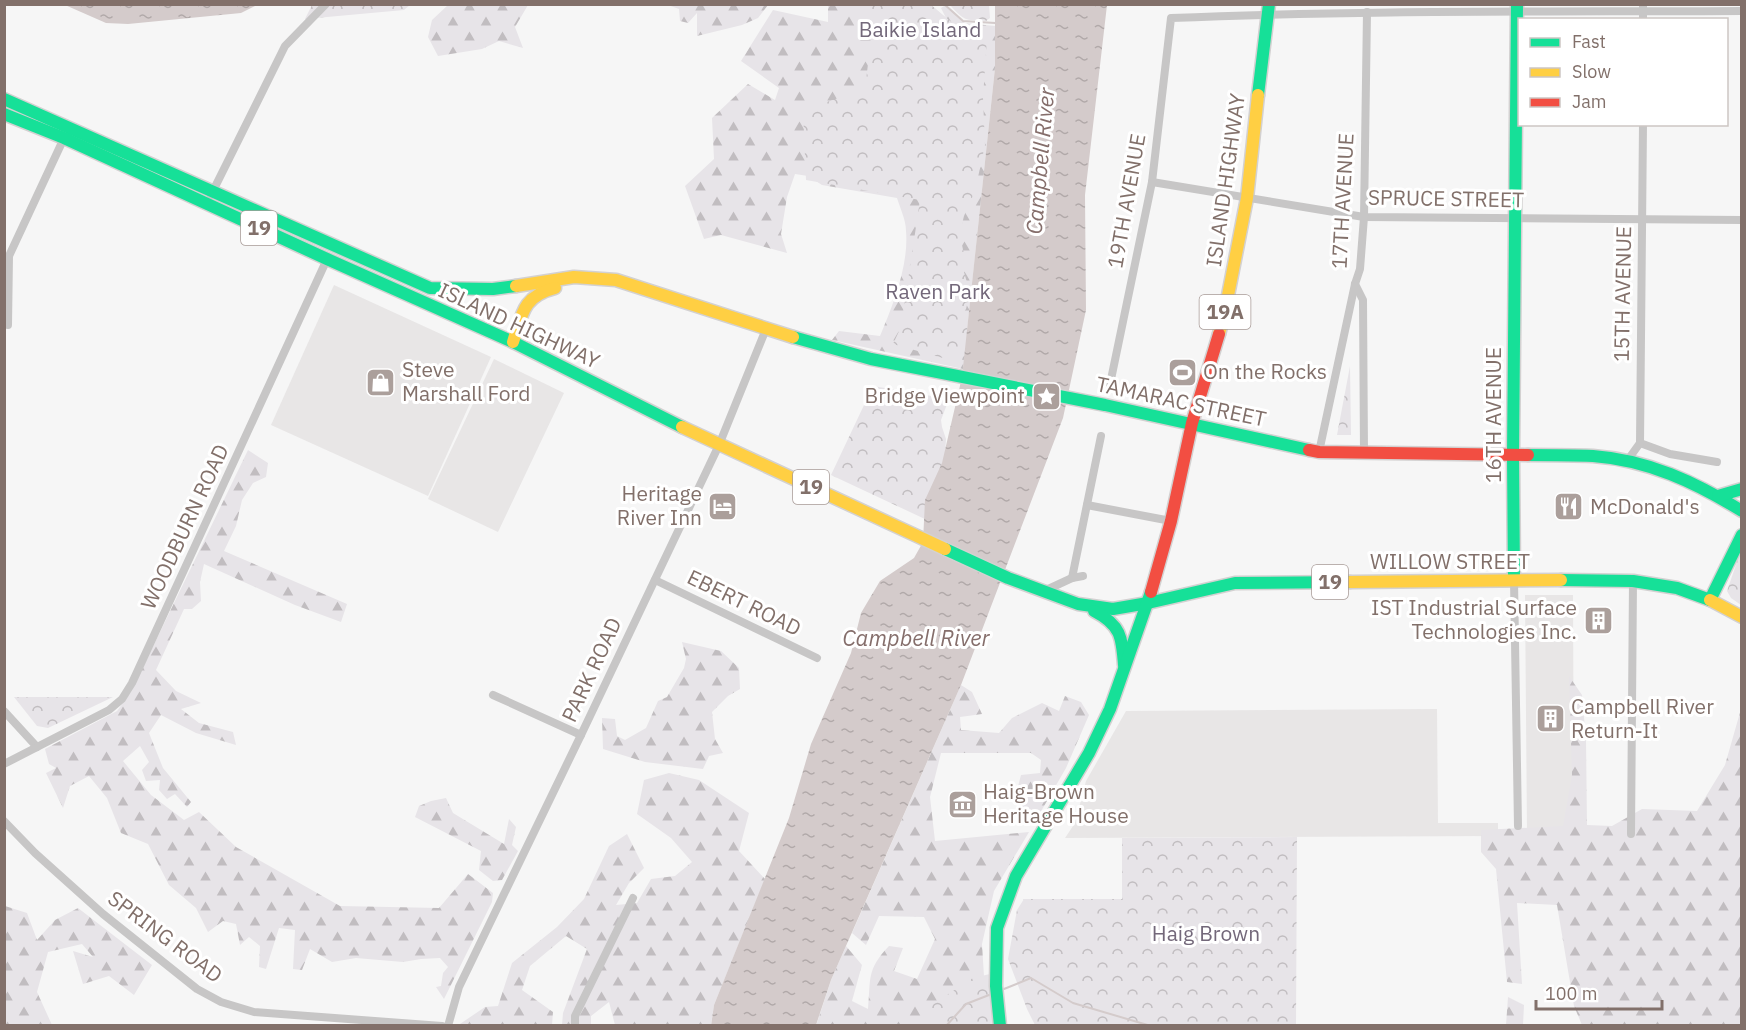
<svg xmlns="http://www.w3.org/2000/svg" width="1746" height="1030" font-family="'IBM Plex Sans',sans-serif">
  <defs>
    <pattern id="forest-firs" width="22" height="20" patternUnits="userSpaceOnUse" patternTransform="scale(1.5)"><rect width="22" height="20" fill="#e7e4e8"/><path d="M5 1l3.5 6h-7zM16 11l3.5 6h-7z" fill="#c1bdc0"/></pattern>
    <pattern id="park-crowns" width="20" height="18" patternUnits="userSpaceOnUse" patternTransform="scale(1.5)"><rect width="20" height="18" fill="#e7e4e8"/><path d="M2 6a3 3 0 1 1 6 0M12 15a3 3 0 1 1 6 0" fill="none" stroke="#c1bdc0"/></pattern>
    <pattern id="water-ripples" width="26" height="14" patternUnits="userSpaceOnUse" patternTransform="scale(1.5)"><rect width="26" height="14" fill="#d4cbcb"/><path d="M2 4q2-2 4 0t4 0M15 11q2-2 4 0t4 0" fill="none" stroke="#b1a9a9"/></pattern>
  </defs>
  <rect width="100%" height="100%" fill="#f6f6f6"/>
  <g fill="#e8e6e6">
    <polygon points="334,285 491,357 428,496 271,425"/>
    <polygon points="494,359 564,393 498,532 428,499"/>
    <polygon points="1525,595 1573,595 1574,826 1527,833"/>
    <polygon points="1437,709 1438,823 1498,823 1498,836 1065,838 1075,823 1086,781 1126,711"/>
  </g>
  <g fill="url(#forest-firs)">
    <polygon points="448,5 528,5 515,27 523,48 499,41 482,49 438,56 428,37 432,20"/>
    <polygon points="668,5 768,5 758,18 742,25 697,36 697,13 688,23 680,21 679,9"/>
    <path d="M828,5H931L946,18L941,8L946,5L965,23L995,26V68L963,369L832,340L839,331L880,336C893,305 909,265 906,231C906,220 900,208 897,198L822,185L808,176L795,174L787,197L781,234L787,253L721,235L704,239L685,186L714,159L712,118L748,84L775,100L779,88L741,61L773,10L828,22Z"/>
    <polygon points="248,450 268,463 266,477 253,483 242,500 236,526 224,551 347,604 341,622 295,605 204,564 200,582 201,601 192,609 184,609 156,670 176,691 201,703 181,709 199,723 233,732 236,745 196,733 161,715 149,733 163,768 191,802 187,807 175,794 167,799 159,790 160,780 146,781 142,770 149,762 140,746 123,761 151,795 184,820 199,812 236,847 340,906 439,908 468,874 493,893 492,902 444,999 436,987 441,986 443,973 448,967 440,958 421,959 403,962 356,958 332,962 310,949 302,970 293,969 295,930 279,928 266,969 259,967 260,946 249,937 240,945 236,924 223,921 208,932 196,908 169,885 148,844 121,833 107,798 89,776 70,786 63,808 46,773 56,768 49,764 45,749 117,711 131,692"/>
    <polygon points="682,642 721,651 739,668 740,689 728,696 712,712 715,739 723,753 709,756 703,769 645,762 603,749 602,718 615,719 617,736 625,740 646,728 658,701 667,697 684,668 686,659"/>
    <polygon points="1569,676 1582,695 1586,740 1587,825 1612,826 1642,809 1697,811 1725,765 1741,709 1741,1025 1582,1025 1574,1006 1557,905 1517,903 1522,984 1507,982 1496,869 1481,852 1481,830 1563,826 1572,775"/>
    <path d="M961,685L972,692L982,714L960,717L961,730L999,733L1012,718L1042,703L1059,711L1065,696L1081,702L1089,715L1066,768L1036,820H1021L1016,794L1021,775L1040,773L1041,760L1031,753H941L930,797L935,841L1029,832L994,891L982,944L987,1025L816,1026L831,980L846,946L862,965L852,1001L868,1009C871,979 866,970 889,946L903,948L894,971L917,979L935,939L924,917L879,916L866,945L852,933Z"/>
    <polygon points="669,773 699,780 749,813 739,851 765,879 714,1005 711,1025 615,1025 609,1002 591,1016 591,1025 562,1025 563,1013 587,949 566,936 530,966 522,990 553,1012 552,1025 457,1026 485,1007 498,1006 512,963 557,927 584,899 609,846 627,834 644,868 629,883 616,905 637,903 651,879 675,876 692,862 671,838 637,814 644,780"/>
    <polygon points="446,798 453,813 504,844 509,819 516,827 512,845 518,851 502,880 493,881 479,870 481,851 415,817 419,806 431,801"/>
    <polygon points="5,906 27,913 37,940 55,920 78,908 152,965 134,995 109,976 83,984 73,951 93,957 82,944 48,952 37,992 52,1025 5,1025"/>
    <polygon points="1508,997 1524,1005 1523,1025 1506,1025"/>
  </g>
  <g fill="url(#park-crowns)">
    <polygon points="312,5 410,5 404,10 305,19"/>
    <path d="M852,5H931L955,25L987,38L983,98L985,145L975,191L964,216L962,224V245L966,263L964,272L970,293L966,309L960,318C961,324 967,326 969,331L964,364L893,344L901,327L920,200L806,180L803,110L865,89L873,22Z"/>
    <path d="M950,5H989L990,18L986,21C965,20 964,21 950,5Z"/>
    <polygon points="1350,366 1351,435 1337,435"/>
    <polygon points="873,386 949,399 941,420 942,427 946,439 945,454 927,520 831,475"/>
    <polygon points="1741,550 1741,605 1731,598 1727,591"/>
    <polygon points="14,697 113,697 48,728 37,726"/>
    <polygon points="1297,837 1296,1025 1035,1025 1027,1009 1008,959 1017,910 1024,899 1122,899 1122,838"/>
    <polygon points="994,973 1003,1025 928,1026 930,1006 973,978"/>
  </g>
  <g fill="url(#water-ripples)">
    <polygon points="65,5 257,5 241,13 128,24 106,23"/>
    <polygon points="995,5 1107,5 1085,195 1086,310 1063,418 961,685 831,980 816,1025 711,1026 714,1005 789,818 811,744 851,653 861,613 880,581 914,558 923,542 925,500 942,463 962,377 995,68"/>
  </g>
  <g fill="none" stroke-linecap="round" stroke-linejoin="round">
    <g stroke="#d4cbcb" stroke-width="2">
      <polyline points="944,4 963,21 995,23"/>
      <polyline points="1004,989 1031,978 1073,1003 1151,1026"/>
      <polyline points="946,1026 966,1004 989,995"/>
    </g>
    <defs>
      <g id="fast">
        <polyline points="1258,95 1269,4"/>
        <polyline points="4,99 430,288 493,289 516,286"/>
        <polyline points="4,114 64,138 327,259 513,342 682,427"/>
        <polyline points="793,337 871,359 1105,405 1309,450"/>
        <path d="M1528,455C1550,455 1571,455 1593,456C1648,460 1695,482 1742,511"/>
        <polyline points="1718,496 1742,489"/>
        <polyline points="945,549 1008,578 1078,604 1113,609 1148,603 1235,583 1350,582"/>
        <polyline points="1514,580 1513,455 1517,4"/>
        <polyline points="1561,580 1633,581 1677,588 1710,600"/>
        <polyline points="1710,600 1742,535"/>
        <path d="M1094,611C1121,625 1122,637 1124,665"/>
        <polyline points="1000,1026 996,986 997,928 1016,876 1089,753 1110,709 1151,592"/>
      </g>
      <g id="slow">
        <polyline points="516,286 574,277 616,280 793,337"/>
        <polyline points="1219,334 1224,316 1247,198 1258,95"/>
        <path d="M513,342C522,314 523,296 555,288"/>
        <polyline points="682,427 945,549"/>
        <polyline points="1350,582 1561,580"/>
        <polyline points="1710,600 1742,617"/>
      </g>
      <g id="jam">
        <polyline points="1309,450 1319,452 1528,455"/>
        <polyline points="1151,592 1171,521 1192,423 1219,334"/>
      </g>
    </defs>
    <use href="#fast" stroke="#d3d1d1" stroke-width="15"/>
    <use href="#slow" stroke="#d3d1d1" stroke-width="15"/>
    <use href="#jam" stroke="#d3d1d1" stroke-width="15"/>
    <g stroke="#c7c6c6" stroke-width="8">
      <polyline points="1643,20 1643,4"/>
      <polyline points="1152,182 1364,217 1742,220"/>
      <polyline points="211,195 285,46 326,4"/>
      <polyline points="1355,284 1363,300 1364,453"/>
      <polyline points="8,325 9,256 64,138"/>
      <path d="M1109,389L1152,182L1171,18C1361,10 1551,12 1742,11"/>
      <polyline points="1640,443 1670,454 1717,462"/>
      <polyline points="1319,452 1355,284 1360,269 1364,217 1367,12"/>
      <polyline points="1627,461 1640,443 1643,124"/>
      <polyline points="1087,505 1171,521"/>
      <polyline points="1072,578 1101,436"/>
      <polyline points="655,580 817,658"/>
      <polyline points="1514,580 1518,826"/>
      <polyline points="1044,591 1072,578 1083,576"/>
      <polyline points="493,695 581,735"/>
      <polyline points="4,711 37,747"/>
      <polyline points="4,764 109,710 122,699 132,683 328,257"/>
      <polyline points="4,821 35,853 103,914 197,989 221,1002 254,1012 442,1026"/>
      <polyline points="1631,834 1633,581"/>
      <polyline points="448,1026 459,987 581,735 719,445 766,329"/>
      <polyline points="575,1026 575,1016 633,898"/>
    </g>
    <use href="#fast" stroke="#16e098" stroke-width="12"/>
    <use href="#slow" stroke="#ffcf43" stroke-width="12"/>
    <use href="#jam" stroke="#f24e42" stroke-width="12"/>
  </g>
  <defs>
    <symbol id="stadium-square" viewBox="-11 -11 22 22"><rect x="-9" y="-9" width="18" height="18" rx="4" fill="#ab9f9b" stroke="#fff"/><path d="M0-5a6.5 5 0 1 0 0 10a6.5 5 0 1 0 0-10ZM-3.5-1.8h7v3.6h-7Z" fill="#fff"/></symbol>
    <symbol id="shop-square" viewBox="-11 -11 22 22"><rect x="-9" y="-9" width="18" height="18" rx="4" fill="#ab9f9b" stroke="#fff"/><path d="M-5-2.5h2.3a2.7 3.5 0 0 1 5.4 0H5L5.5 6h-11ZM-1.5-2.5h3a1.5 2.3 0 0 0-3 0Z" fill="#fff"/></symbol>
    <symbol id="sight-square" viewBox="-11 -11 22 22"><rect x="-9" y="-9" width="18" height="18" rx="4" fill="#ab9f9b" stroke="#fff"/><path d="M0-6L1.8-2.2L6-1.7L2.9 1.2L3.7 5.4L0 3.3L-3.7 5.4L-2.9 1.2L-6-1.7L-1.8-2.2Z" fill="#fff"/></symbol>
    <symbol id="hotel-square" viewBox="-11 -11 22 22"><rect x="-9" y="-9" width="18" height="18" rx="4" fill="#ab9f9b" stroke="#fff"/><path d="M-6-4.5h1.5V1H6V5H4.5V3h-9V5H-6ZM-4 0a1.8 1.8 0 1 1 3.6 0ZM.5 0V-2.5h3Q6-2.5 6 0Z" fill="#fff"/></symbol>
    <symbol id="restaurant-square" viewBox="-11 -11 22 22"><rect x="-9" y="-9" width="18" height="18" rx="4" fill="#ab9f9b" stroke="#fff"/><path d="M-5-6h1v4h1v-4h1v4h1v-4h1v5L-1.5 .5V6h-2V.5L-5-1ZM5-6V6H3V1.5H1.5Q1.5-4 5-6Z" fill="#fff"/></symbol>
    <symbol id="building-square" viewBox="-11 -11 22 22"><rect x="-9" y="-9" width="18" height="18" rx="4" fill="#ab9f9b" stroke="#fff"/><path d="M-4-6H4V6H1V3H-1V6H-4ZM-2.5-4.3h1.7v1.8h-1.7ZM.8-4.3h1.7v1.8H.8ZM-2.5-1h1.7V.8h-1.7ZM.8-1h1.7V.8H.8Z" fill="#fff"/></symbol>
    <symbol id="museum-square" viewBox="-11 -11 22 22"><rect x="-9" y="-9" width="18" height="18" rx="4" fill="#ab9f9b" stroke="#fff"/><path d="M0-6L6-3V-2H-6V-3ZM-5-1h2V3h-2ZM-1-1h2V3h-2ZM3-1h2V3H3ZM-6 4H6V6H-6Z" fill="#fff"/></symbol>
  </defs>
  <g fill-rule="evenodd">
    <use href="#stadium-square" x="1166" y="356" width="33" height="33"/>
    <use href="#shop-square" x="364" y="366" width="33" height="33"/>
    <use href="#sight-square" x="1030" y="380" width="33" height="33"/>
    <use href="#hotel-square" x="706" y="490" width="33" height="33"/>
    <use href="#restaurant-square" x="1552" y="490" width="33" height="33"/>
    <use href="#building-square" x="1582" y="604" width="33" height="33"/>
    <use href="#building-square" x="1534" y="702" width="33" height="33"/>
    <use href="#museum-square" x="946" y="788" width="33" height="33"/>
  </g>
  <g text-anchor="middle" stroke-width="6" stroke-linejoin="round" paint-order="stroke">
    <g fill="#fff" stroke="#a89b97" stroke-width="1.5">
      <rect x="241" y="211" width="36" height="34" rx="4.5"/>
      <rect x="1199.5" y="295" width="51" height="34" rx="4.5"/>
      <rect x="793" y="470" width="36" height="34" rx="4.5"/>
      <rect x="1312" y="565" width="36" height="34" rx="4.5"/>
    </g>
    <g font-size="20" font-weight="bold" fill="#82706a">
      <text x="259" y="235">19</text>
      <text x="1225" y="319">19A</text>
      <text x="811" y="494">19</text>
      <text x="1330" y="589">19</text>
    </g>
    <g font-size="21" fill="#73687a" stroke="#fff">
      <text x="920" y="37">Baikie Island</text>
      <text x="938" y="299">Raven Park</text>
      <text x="1206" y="941">Haig Brown</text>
    </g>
    <g font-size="21" fill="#82706a" stroke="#fff">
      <text transform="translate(1226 180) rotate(-82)" y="7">ISLAND HIGHWAY</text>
      <text transform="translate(1446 199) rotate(1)" y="7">SPRUCE STREET</text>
      <text transform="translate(1127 201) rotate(-80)" y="7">19TH AVENUE</text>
      <text transform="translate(1343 201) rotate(-87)" y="7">17TH AVENUE</text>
      <text transform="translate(1623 294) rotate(-89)" y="7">15TH AVENUE</text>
      <text transform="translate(519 326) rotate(25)" y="7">ISLAND HIGHWAY</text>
      <text transform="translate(1181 402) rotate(12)" y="7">TAMARAC STREET</text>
      <text transform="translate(1494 415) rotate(-90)" y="7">16TH AVENUE</text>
      <text transform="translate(185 527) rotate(-65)" y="7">WOODBURN ROAD</text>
      <text x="1450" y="569">WILLOW STREET</text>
      <text transform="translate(744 603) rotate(26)" y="7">EBERT ROAD</text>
      <text transform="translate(592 670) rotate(-65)" y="7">PARK ROAD</text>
      <text transform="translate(165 937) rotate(37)" y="7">SPRING ROAD</text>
    </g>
    <g font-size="21" fill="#82706a" stroke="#fff" text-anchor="start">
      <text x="402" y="377">Steve<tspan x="402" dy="24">Marshall Ford</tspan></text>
      <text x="1203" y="379">On the Rocks</text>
      <text x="1025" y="403" text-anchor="end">Bridge Viewpoint</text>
      <text x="702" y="501" text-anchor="end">Heritage<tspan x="702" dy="24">River Inn</tspan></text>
      <text x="1590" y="514">McDonald's</text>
      <text x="1577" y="615" text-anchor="end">IST Industrial Surface<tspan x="1577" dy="24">Technologies Inc.</tspan></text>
      <text x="1571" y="714">Campbell River<tspan x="1571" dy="24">Return-It</tspan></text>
      <text x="983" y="799">Haig-Brown<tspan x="983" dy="24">Heritage House</tspan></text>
    </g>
    <g font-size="22" font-style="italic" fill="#856e6b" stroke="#fff">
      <text transform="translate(1040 161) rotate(-85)" y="8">Campbell River</text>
      <text x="916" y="646">Campbell River</text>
    </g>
  </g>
  <rect width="1746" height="1030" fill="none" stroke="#82706a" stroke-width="12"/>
  <rect x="1518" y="18" width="210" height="108" fill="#ffffff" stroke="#cdc6c3" stroke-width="1.5"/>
  <rect x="1530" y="38" width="30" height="9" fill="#16e098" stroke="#cdc6c3" stroke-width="1.5"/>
  <text x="1572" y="48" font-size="18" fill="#82706a">Fast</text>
  <rect x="1530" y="68" width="30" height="9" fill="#ffcf43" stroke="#cdc6c3" stroke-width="1.5"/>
  <text x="1572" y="78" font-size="18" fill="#82706a">Slow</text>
  <rect x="1530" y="98" width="30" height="9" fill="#f24e42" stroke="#cdc6c3" stroke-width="1.5"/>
  <text x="1572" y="108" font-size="18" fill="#82706a">Jam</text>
  <path d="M1536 1000v9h126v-9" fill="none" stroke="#82706a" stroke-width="3"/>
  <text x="1545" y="1000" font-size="18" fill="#82706a" stroke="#ffffff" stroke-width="4.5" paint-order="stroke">100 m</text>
</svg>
